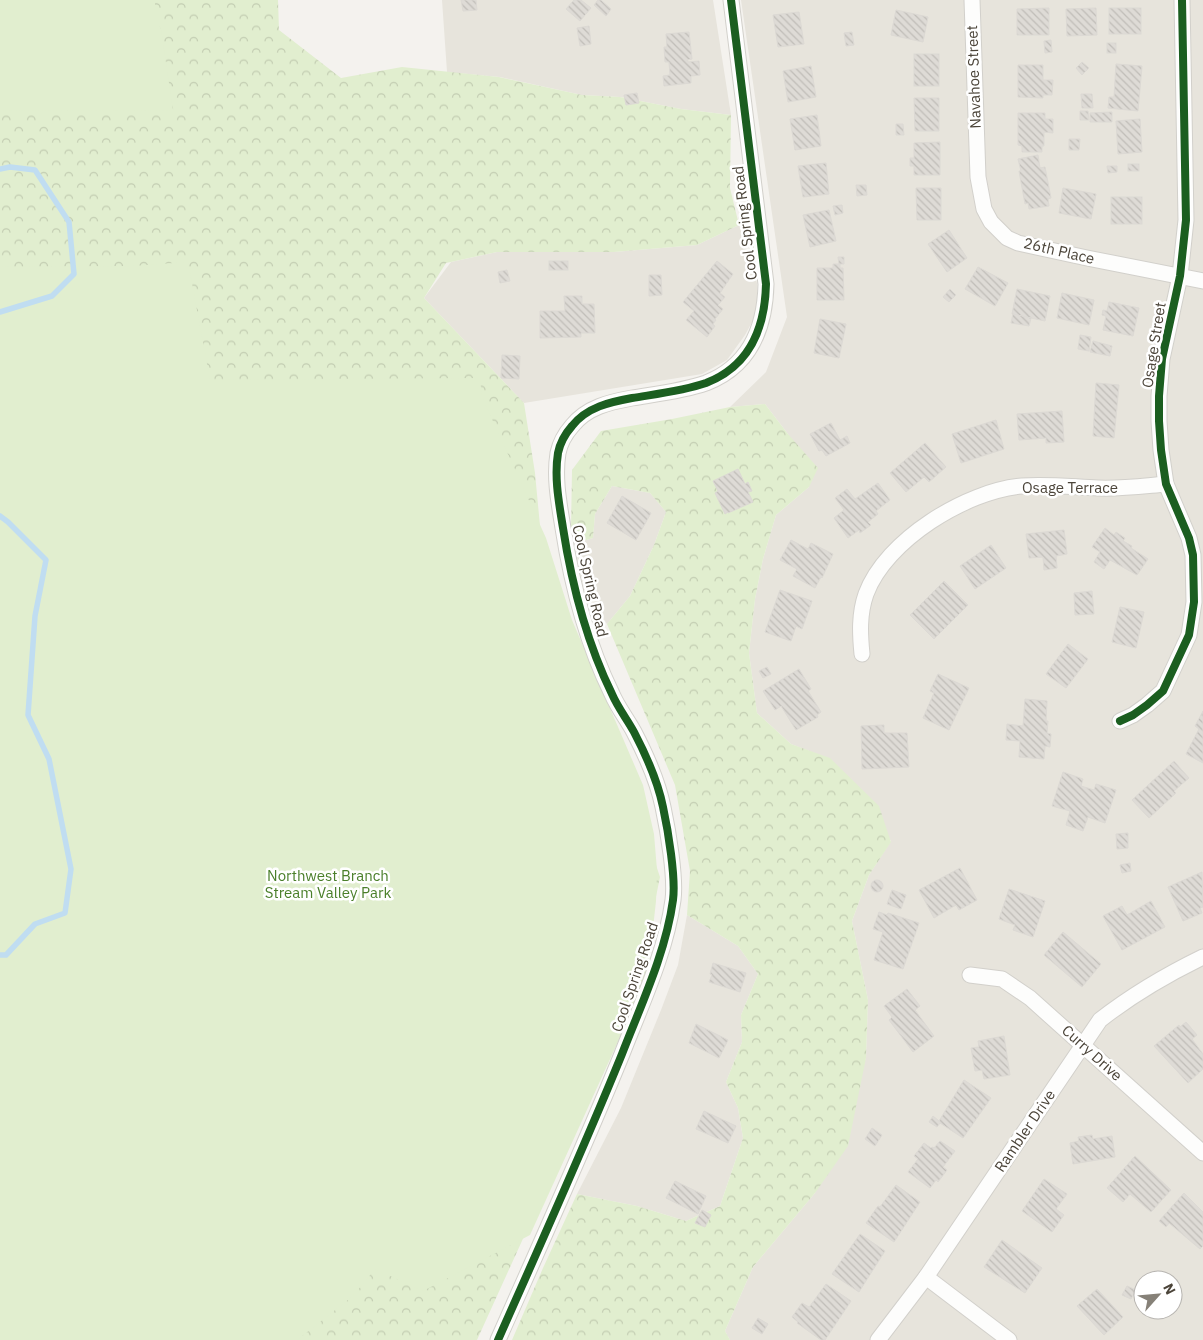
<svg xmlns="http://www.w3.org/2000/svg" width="1203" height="1340" font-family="'IBM Plex Sans',sans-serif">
  <defs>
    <pattern id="forest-crowns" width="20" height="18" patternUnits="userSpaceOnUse" patternTransform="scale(1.25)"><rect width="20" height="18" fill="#e1eecf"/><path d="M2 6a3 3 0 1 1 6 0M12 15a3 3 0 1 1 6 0" fill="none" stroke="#c3cdb2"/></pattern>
    <pattern id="building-back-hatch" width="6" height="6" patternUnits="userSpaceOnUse" patternTransform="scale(1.25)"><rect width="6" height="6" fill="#dedbd6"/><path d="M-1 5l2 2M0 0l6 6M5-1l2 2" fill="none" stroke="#c0bdb8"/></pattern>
  </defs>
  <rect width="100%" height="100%" fill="#f4f2ee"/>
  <g fill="#e7e4dc" fill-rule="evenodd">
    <polygon points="442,0 713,0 731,115 681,109 620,97 582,95 500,77 447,72"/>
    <path d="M741,0H1203V1340H730L725,1331L753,1267L815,1193L866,1058L868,1000L852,921L869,875L891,841L830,759L791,744L757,713L749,653L755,599L763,559L776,515L809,487L788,434L765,404L730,407L766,372L787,317ZM1143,1280H1173V1310H1143Z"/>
    <polygon points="739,225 757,283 757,313 745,335 727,360 702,374 524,403 424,298 451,262 497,252 614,252 697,245"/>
    <polygon points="612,486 650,493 666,512 654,545 630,596 607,624 584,589 571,529 580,542 593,538 595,514"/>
    <polygon points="687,915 738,946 758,974 741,1015 742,1042 726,1082 738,1108 743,1138 720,1206 686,1221 637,1206 577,1194 621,1108 661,1010 678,965"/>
  </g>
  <g fill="url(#forest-crowns)">
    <polygon points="0,0 278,0 279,30 341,78 402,67 499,77 582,95 620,97 681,109 731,115 730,188 739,225 697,245 614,252 497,252 446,263 424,298 524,403 535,473 542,547 629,784 660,877 638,985 477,1340 0,1340"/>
    <polygon points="765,404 788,434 818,468 809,487 776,515 763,559 755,599 749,653 757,713 791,744 830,758 879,806 891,842 869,875 852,921 868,1000 866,1058 848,1146 815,1193 753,1267 725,1331 730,1340 512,1340 543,1268 577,1194 637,1206 686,1221 720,1206 743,1138 738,1108 726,1082 742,1042 741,1015 758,974 738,946 687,915 690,871 675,785 607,624 630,596 654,545 666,512 650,493 612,486 595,514 593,538 580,542 571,529 572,470 601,431 672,419 730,407"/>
  </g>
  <g fill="#e1eecf">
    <polygon points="0,0 155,0 155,17 161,29 173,110 0,111"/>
    <polygon points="188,262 210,380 480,378 482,397 546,538 572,620 643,785 654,834 657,870 656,901 652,937 647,967 631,1013 530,1235 423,1291 375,1269 353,1296 297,1340 0,1340 0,267 133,266"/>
  </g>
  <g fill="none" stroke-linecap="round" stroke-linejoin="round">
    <g stroke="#c0ddf1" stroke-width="5.5">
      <polyline points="0,169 10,167 35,170 69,222 74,274 52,296 0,312"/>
      <polyline points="0,516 8,522 46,560 35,616 28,715 49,759 71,869 65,913 35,924 6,955 0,955"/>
    </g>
  </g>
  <g fill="url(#building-back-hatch)" stroke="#dcd9d4">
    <polygon points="461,0 476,0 477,10 463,11"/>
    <polygon points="574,0 581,0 591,8 580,21 566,9"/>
    <polygon points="598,0 601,0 611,9 606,16 594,5"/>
    <polygon points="1049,8 1049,35 1017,35 1017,9"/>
    <polygon points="1096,8 1097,35 1067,36 1066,9"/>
    <rect x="1109" y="8" width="32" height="26"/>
    <polygon points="896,10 928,17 923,42 891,35"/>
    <polygon points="799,12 804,44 778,47 773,15"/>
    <polygon points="589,26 591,44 580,46 577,28"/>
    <polygon points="689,32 692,59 687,60 688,62 699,61 700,75 691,76 691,83 664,86 663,76 670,75 669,62 665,62 664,47 667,47 666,34"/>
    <polygon points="852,32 854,45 846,46 844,33"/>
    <polygon points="1051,40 1052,52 1045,53 1044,41"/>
    <rect x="1107" y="43" width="9" height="10"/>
    <rect x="914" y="54" width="25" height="32"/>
    <polygon points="1082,62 1089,68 1082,75 1076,68"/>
    <polygon points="1116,64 1142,66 1138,111 1108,108 1109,97 1114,97"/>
    <polygon points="1018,65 1043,65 1043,80 1053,80 1052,95 1043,95 1043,98 1018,97"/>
    <polygon points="811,66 816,97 788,102 783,71"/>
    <polygon points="637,93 639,103 626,105 624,95"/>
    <polygon points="1081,94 1092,94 1093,108 1082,108"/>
    <polygon points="914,98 939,98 939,131 915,131"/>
    <polygon points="1080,111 1088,111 1089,120 1080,120"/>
    <polygon points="1112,112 1112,122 1090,122 1090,113"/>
    <polygon points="1018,113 1045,113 1045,119 1053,119 1053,133 1044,132 1044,146 1042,146 1042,152 1022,152 1022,146 1018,145"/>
    <polygon points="817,115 821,146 795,150 790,119"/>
    <polygon points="1140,119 1142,152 1118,154 1116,121"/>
    <polygon points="896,124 903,124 904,135 896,135"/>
    <polygon points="1069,139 1080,139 1079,150 1069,150"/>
    <polygon points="940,142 940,175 914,175 914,166 910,166 910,158 914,158 914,143"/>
    <polygon points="1038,155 1040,168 1045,167 1051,198 1048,199 1049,206 1029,209 1028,203 1025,204 1019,171 1021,171 1018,159"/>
    <polygon points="826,163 829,194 803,197 798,166"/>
    <rect x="1128" y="164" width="11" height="7"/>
    <polygon points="1107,166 1117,166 1117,172 1108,173"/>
    <polygon points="856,185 866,185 867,195 857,196"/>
    <polygon points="916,188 941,188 941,220 917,220"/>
    <polygon points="1063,188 1096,194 1091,219 1059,213"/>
    <rect x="1111" y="197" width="31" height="27"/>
    <polygon points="842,205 843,213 835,215 833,206"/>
    <polygon points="829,210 836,241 810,247 803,215"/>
    <polygon points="949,230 967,258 947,272 928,244"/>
    <polygon points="838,257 844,257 844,264 840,264 840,268 843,268 844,300 817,300 817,268 833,268 833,264 839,264"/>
    <rect x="549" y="261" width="19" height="9"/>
    <polygon points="717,261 733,274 720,293 725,297 718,305 723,309 715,319 716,320 713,324 715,326 707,337 686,320 694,311 683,302"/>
    <polygon points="978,267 1008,283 995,306 965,289"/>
    <polygon points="507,270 510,281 500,283 498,272"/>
    <polygon points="649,275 661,275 662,295 649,296"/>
    <polygon points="950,289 956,295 949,302 943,297"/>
    <polygon points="1017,289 1050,296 1045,321 1012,314"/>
    <polygon points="1062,293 1094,300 1089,325 1057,318"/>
    <polygon points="564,296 582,296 582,304 594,304 595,333 581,333 581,337 540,338 540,311 565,311"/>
    <polygon points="1109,302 1139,308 1133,336 1103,330 1106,316 1102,315 1103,310 1107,311"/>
    <polygon points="1013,314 1031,318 1029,326 1011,323"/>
    <polygon points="820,319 846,324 839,358 814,353"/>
    <polygon points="1080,335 1091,337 1089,351 1078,349"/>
    <polygon points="1093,341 1112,346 1110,356 1090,352"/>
    <polygon points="502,355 520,356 519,379 501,378"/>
    <polygon points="1096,383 1119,385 1114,438 1093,436"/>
    <polygon points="1062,411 1064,442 1046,443 1046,438 1019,440 1017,414"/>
    <polygon points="996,420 1004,449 961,463 952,434"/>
    <polygon points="831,423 840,440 847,436 850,443 826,456 822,450 819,451 810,434"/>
    <polygon points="925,443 946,467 929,482 924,477 906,492 890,473"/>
    <polygon points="738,469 745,484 748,482 752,491 748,492 753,502 728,513 728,512 725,514 715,493 718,491 713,481"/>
    <polygon points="878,483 890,500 876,511 878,514 868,522 871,525 860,533 859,530 848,538 834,518 844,510 835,498 847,489 855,499"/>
    <polygon points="622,496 651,513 636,540 607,523"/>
    <polygon points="1105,528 1114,535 1116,532 1125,538 1123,541 1132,546 1131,548 1148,559 1137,575 1110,560 1104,569 1094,562 1100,552 1092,547"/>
    <polygon points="1064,530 1067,554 1056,556 1057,568 1044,570 1043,557 1029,558 1026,534"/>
    <polygon points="791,540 808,549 811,543 833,554 822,578 821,577 815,588 793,576 797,569 780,560"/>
    <polygon points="991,545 1006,568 975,589 960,566"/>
    <polygon points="944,581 968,605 934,639 910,615"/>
    <polygon points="780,590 812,601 802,629 796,626 791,641 765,632"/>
    <polygon points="1092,591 1094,614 1075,615 1074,593"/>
    <polygon points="1120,607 1144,612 1136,648 1112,642"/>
    <polygon points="1068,644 1088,659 1066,688 1046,674"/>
    <polygon points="767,667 771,674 763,678 759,671"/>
    <polygon points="799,669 811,689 808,691 821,712 817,715 818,717 796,730 781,706 775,710 763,691"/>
    <polygon points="938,674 969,688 949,730 923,718 934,693 930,691"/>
    <polygon points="1025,699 1047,701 1046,721 1048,721 1047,733 1051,734 1050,747 1045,746 1044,759 1019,757 1020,741 1006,740 1007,724 1023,726"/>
    <polygon points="1203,711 1203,763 1186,754 1199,729 1195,726"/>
    <polygon points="884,725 884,733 907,733 909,767 862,769 861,726"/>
    <polygon points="1174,761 1189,778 1174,791 1176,793 1149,818 1132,800"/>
    <polygon points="1063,772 1083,779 1081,786 1094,790 1096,784 1116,790 1105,823 1088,817 1083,831 1066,825 1070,811 1052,806"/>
    <polygon points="1128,833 1128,848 1117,849 1116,834"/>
    <polygon points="1130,863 1131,871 1122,873 1120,865"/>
    <polygon points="960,868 977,900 959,910 956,905 934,918 919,890"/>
    <polygon points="1202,872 1203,907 1200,908 1202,913 1183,921 1168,887"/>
    <circle cx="877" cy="886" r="6"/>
    <polygon points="1009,889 1045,901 1033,937 1013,930 1015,925 999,919"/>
    <polygon points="892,890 906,895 901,909 887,904"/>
    <polygon points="1151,901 1165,927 1122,950 1103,916 1122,906 1127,915"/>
    <polygon points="879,912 887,915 888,913 919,923 903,969 874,960 883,932 873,929"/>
    <polygon points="1063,932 1101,964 1082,987 1044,955"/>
    <polygon points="713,963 746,973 740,992 709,982 712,975 710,974"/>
    <polygon points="907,989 920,1006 915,1010 934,1036 913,1052 889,1020 892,1017 884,1006"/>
    <polygon points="1186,1022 1197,1035 1192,1039 1203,1054 1203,1069 1188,1083 1154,1046 1179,1025 1180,1027"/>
    <polygon points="696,1024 728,1040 719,1058 689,1043"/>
    <polygon points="1004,1036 1010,1075 984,1079 982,1070 975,1071 971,1048 979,1047 978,1041"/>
    <polygon points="964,1080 991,1098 963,1138 940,1123 937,1127 929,1122 933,1116 939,1121"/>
    <polygon points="704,1111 736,1126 728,1143 696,1129"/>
    <polygon points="872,1128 882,1135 875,1146 865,1139"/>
    <polygon points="1092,1135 1093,1139 1112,1136 1115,1157 1073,1164 1070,1143 1079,1141 1078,1137"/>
    <polygon points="940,1141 955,1151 943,1167 947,1170 938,1182 936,1180 930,1188 908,1172 918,1159 914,1156 924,1143 931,1148 932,1147 934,1148"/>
    <polygon points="1135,1156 1171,1190 1151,1212 1130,1194 1123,1202 1107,1188"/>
    <polygon points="1044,1179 1067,1194 1056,1209 1064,1215 1052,1232 1022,1211"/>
    <polygon points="675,1181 706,1196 698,1214 666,1198"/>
    <polygon points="896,1185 920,1202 894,1242 866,1223 878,1206 880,1207"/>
    <polygon points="1184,1193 1203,1212 1203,1246 1200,1249 1169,1223 1166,1227 1159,1221"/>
    <polygon points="702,1210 711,1215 705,1227 695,1223"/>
    <polygon points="860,1234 885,1251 859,1292 832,1274"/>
    <polygon points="1002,1240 1042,1268 1025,1293 984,1267"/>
    <polygon points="826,1284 851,1301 825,1340 821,1340 797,1323 798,1322 792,1317 802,1303 809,1307 810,1306"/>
    <polygon points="1127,1286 1136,1290 1131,1299 1122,1295"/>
    <polygon points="1097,1289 1123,1317 1104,1335 1077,1306"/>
    <polygon points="758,1318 768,1324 762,1334 752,1328"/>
  </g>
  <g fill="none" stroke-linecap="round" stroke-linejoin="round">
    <defs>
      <g id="minor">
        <polyline points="972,0 978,177 984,209 991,222 1007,238 1018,243 1087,258 1203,281"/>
        <path d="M862,654C860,634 859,614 866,594C886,540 966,491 1022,486C1047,484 1073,487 1098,488C1121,489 1143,486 1166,484"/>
        <polyline points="1120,721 1133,715 1147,705 1163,691 1189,635 1194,602 1193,555 1189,538 1166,484 1161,450 1159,421 1159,396 1162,359 1180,276 1186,220 1182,0"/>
        <polyline points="970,975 1002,979 1030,998 1203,1153"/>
        <polyline points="926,1277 1009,1340"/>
        <path d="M498,1340C540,1245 583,1150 622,1054C641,1005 666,952 673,900C676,878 668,830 663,807C658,782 646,755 634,732C627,719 618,708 612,694C586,641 572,586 563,528C559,503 554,478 558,453C560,443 565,434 572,426C587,407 610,402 632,398C656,394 683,391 706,383C750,366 765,328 766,284L731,0"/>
        <path d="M878,1340L926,1277L1100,1020C1132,995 1166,975 1203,957"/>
      </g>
    </defs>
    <use href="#minor" stroke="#d2d0cb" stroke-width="17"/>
    <use href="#minor" stroke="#fdfdfc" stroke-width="15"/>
    <defs>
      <g id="cycleway">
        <polyline points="1120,721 1133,715 1147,705 1163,691 1189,635 1194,602 1193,555 1189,538 1166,484 1161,450 1159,421 1159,396 1162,359 1180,276 1186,220 1182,0"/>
        <path d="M498,1340C540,1245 583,1150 622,1054C641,1005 666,952 673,900C676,878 668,830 663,807C658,782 646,755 634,732C627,719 618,708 612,694C586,641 572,586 563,528C559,503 554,478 558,453C560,443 565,434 572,426C587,407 610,402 632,398C656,394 683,391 706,383C750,366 765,328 766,284L731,0"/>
      </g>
    </defs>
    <use href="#cycleway" stroke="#fff" stroke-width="11"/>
    <use href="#cycleway" stroke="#1b5e20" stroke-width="8"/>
  </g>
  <g text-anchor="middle" stroke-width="5" stroke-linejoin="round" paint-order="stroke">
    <g font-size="15" fill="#4b4439" stroke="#fff">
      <text transform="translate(974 77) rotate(-92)" y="5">Navahoe Street</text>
      <text transform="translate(745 223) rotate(-97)" y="5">Cool Spring Road</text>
      <text transform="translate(1059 251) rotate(13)" y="5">26th Place</text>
      <text transform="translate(1154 345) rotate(-81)" y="5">Osage Street</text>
      <text x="1070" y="493">Osage Terrace</text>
      <text transform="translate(590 581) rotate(77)" y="5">Cool Spring Road</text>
      <text transform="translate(635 977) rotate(-71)" y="5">Cool Spring Road</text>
      <text transform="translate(1092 1053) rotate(42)" y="5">Curry Drive</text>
      <text transform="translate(1025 1131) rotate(-56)" y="5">Rambler Drive</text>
    </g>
    <g font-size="15" fill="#4a7f2a" stroke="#fff">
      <text x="328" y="881">Northwest Branch<tspan x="328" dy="17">Stream Valley Park</tspan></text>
    </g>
  </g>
  <g transform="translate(1158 1295) rotate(63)"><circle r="24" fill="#ffffff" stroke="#b7b4b0"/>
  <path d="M0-4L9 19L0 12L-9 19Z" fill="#868178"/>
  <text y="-8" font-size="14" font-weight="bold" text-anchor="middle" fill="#4b4439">N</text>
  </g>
</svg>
